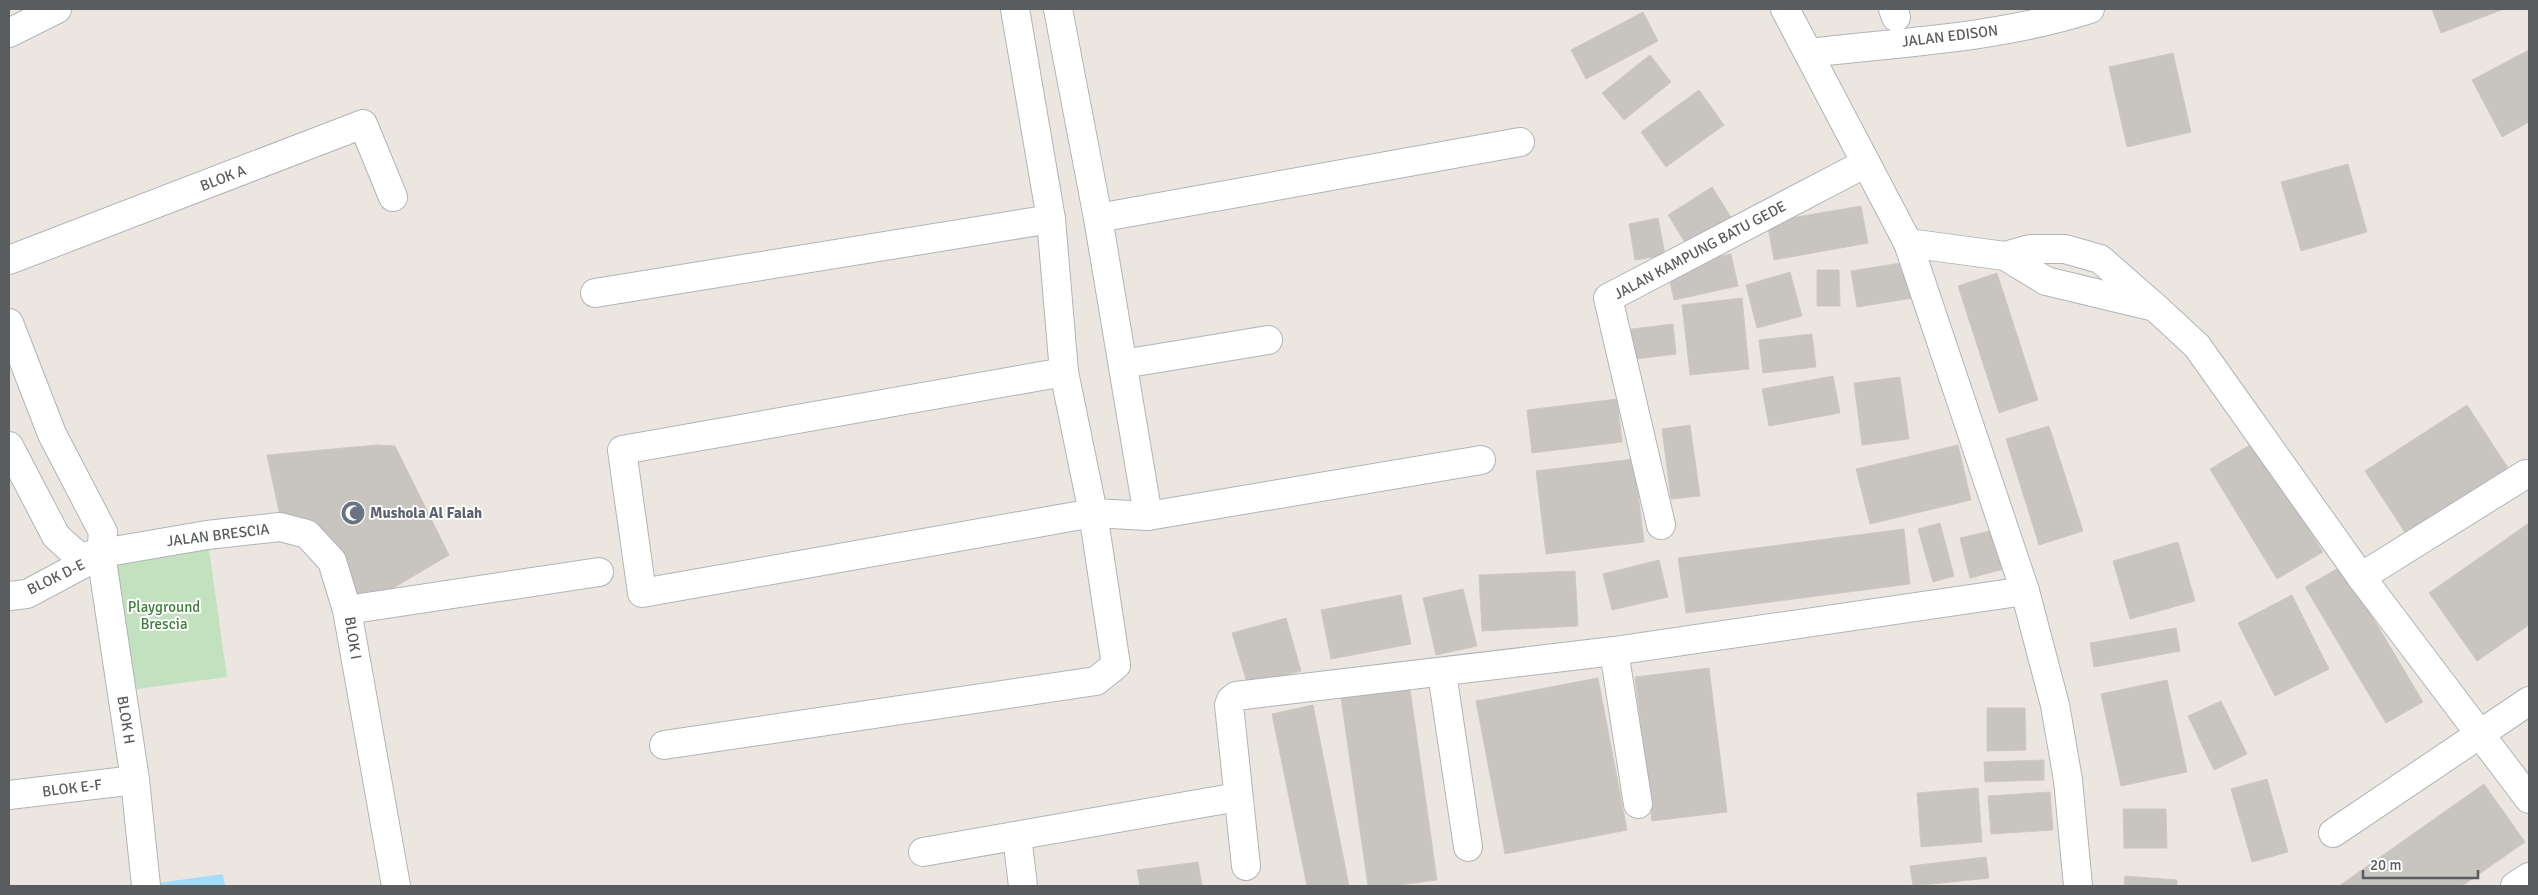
<svg xmlns="http://www.w3.org/2000/svg" width="2538" height="895" font-family="Signika,sans-serif">
  <rect width="100%" height="100%" fill="#ebe7e0"/>
  <polygon fill="#c2e1be" points="207,535 227,677 122,691 101,554"/>
  <polygon fill="#a3ddf8" points="223,874 225,886 151,886 151,884"/>
  <g fill="#c8c4bf" stroke="#cfc8bf">
    <polygon points="2432,9 2504,9 2441,33"/>
    <polygon points="1643,12 1658,41 1586,79 1571,50"/>
    <polygon points="2529,50 2529,122 2502,137 2472,80"/>
    <polygon points="2173,53 2191,132 2127,147 2109,67"/>
    <polygon points="1650,55 1671,82 1624,120 1602,93"/>
    <polygon points="1699,90 1724,125 1666,167 1641,132"/>
    <polygon points="2348,164 2367,232 2301,251 2281,182"/>
    <polygon points="1712,187 1732,219 1688,247 1668,215"/>
    <polygon points="1861,206 1868,243 1774,260 1767,222"/>
    <polygon points="1658,218 1665,255 1635,260 1629,224"/>
    <polygon points="1731,254 1738,286 1674,300 1667,268"/>
    <polygon points="1907,262 1913,298 1857,307 1851,271"/>
    <polygon points="1817,270 1839,270 1840,306 1817,306"/>
    <polygon points="1790,272 1802,316 1757,328 1746,285"/>
    <polygon points="1997,273 2038,400 1999,413 1958,286"/>
    <polygon points="1742,298 1749,369 1690,375 1682,305"/>
    <polygon points="1673,324 1676,354 1628,360 1624,330"/>
    <polygon points="1812,334 1816,367 1763,373 1759,340"/>
    <polygon points="1833,376 1840,413 1769,426 1762,389"/>
    <polygon points="1900,377 1909,439 1862,445 1854,383"/>
    <polygon points="1617,399 1622,442 1532,453 1527,410"/>
    <polygon points="2467,405 2508,468 2406,534 2365,471"/>
    <polygon points="1690,425 1700,496 1671,499 1662,429"/>
    <polygon points="2049,426 2083,531 2039,545 2006,439"/>
    <polygon points="2255,442 2323,552 2277,579 2210,469"/>
    <polygon points="377,445 395,446 449,555 390,590 345,597 308,533 282,526 267,455"/>
    <polygon points="1958,445 1971,500 1870,524 1856,469"/>
    <polygon points="1634,459 1644,542 1546,554 1536,471"/>
    <polygon points="1940,523 1954,576 1933,582 1918,529"/>
    <polygon points="2529,523 2529,625 2477,661 2429,593"/>
    <polygon points="1904,529 1910,584 1686,613 1678,558"/>
    <polygon points="1998,529 2008,568 1970,578 1960,538"/>
    <polygon points="2178,542 2195,601 2130,619 2113,561"/>
    <polygon points="1659,560 1668,597 1612,610 1603,574"/>
    <polygon points="2342,566 2423,702 2386,723 2305,587"/>
    <polygon points="1575,571 1578,626 1482,631 1479,575"/>
    <polygon points="1463,589 1477,646 1436,655 1423,598"/>
    <polygon points="1401,595 1411,644 1331,659 1321,610"/>
    <polygon points="2292,595 2329,669 2275,696 2238,623"/>
    <polygon points="1286,618 1301,671 1248,686 1232,633"/>
    <polygon points="2176,628 2180,651 2094,667 2090,643"/>
    <polygon points="1709,668 1727,812 1652,821 1635,677"/>
    <polygon points="1598,678 1627,830 1505,854 1476,701"/>
    <polygon points="2167,680 2187,772 2121,786 2101,694"/>
    <polygon points="1410,689 1437,880 1392,886 1368,886 1341,698"/>
    <polygon points="2221,701 2247,754 2214,770 2188,716"/>
    <polygon points="1313,705 1349,886 1307,886 1272,714"/>
    <polygon points="1987,708 2025,708 2026,750 1987,751"/>
    <polygon points="2044,760 2044,780 1985,782 1984,762"/>
    <polygon points="2267,779 2288,852 2252,862 2231,789"/>
    <polygon points="2484,784 2525,842 2462,886 2339,886"/>
    <polygon points="1978,788 1982,842 1921,847 1917,793"/>
    <polygon points="2050,792 2053,830 1991,834 1988,796"/>
    <polygon points="2123,809 2166,809 2167,848 2124,848"/>
    <polygon points="1986,857 1989,878 1913,886 1910,866"/>
    <polygon points="1198,862 1202,886 1140,886 1137,870"/>
    <polygon points="2125,876 2177,880 2177,886 2124,886"/>
  </g>
  <g fill="none" stroke-linecap="round" stroke-linejoin="round">
    <defs>
      <g id="street">
        <polyline points="1058,9 1098,218 1148,516"/>
        <polyline points="1785,9 1908,243 2025,591 2055,705 2068,780 2078,886"/>
        <polyline points="1893,9 1896,17"/>
        <polyline points="9,33 57,9"/>
        <path d="M1809,53C1902,42 2000,38 2090,9"/>
        <polyline points="1098,218 1520,142"/>
        <polyline points="1908,243 2005,256 2030,249 2065,249 2100,259 2156,308 2197,346 2361,577 2529,799"/>
        <polyline points="2005,256 2046,281 2150,306"/>
        <polyline points="9,260 363,124 393,197"/>
        <polyline points="595,293 1051,219"/>
        <polyline points="9,323 52,434 103,532 101,554 135,780 146,886"/>
        <polyline points="1123,364 1268,340"/>
        <polyline points="1064,372 622,450 642,593 1093,513 1148,516 1481,460"/>
        <polyline points="9,446 56,536 79,557 207,535 280,527 307,534 332,561 347,610"/>
        <polyline points="1661,525 1608,298 1866,163"/>
        <polyline points="2361,577 2526,474"/>
        <polyline points="9,596 27,594 100,555"/>
        <polyline points="1614,651 1638,804"/>
        <polyline points="1442,673 1468,847"/>
        <polyline points="664,745 1096,681 1116,665 1093,513 1064,372 1051,219 1015,9"/>
        <polyline points="9,795 135,780"/>
        <polyline points="2333,833 2529,701"/>
        <polyline points="1017,836 1023,886"/>
        <polyline points="923,852 1238,797"/>
        <polyline points="1246,866 1229,705 1231,700 1236,696 1614,651 2025,591"/>
        <polyline points="396,886 347,610 599,572"/>
        <polyline points="2515,886 2529,877"/>
      </g>
    </defs>
    <use href="#street" stroke="#b1b4b7" stroke-width="30"/>
    <use href="#street" stroke="#fff" stroke-width="28"/>
  </g>
  <defs>
    <symbol id="mosque-disc" viewBox="-11 -11 22 22"><circle r="9.5" fill="#6b7280" stroke="#fff"/><path d="M3.5-4.9A6 6 0 1 0 3.5 4.9A5 5 0 1 1 3.5-4.9Z" fill="#fff"/></symbol>
  </defs>
  <g fill-rule="evenodd">
    <use href="#mosque-disc" x="339" y="499" width="28" height="28"/>
  </g>
  <g text-anchor="middle" stroke-width="4" stroke-linejoin="round" paint-order="stroke">
    <g font-size="15" fill="#595d60" stroke="#fff">
      <text transform="translate(1950 36) rotate(-7)" y="5">JALAN EDISON</text>
      <text transform="translate(223 178) rotate(-21)" y="5">BLOK A</text>
      <text transform="translate(1700 250) rotate(-28)" y="5">JALAN KAMPUNG BATU GEDE</text>
      <text transform="translate(218 535) rotate(-7)" y="5">JALAN BRESCIA</text>
      <text transform="translate(56 577) rotate(-26)" y="5">BLOK D-E</text>
      <text transform="translate(353 638) rotate(81)" y="5">BLOK I</text>
      <text transform="translate(126 720) rotate(81)" y="5">BLOK H</text>
      <text transform="translate(72 788) rotate(-7)" y="5">BLOK E-F</text>
    </g>
    <g font-size="15" font-weight="bold" fill="#5b616d" stroke="#fff" text-anchor="start">
      <text x="370" y="518">Mushola Al Falah</text>
    </g>
    <g font-size="15" fill="#3f7e3a" stroke="#fff">
      <text x="164" y="612">Playground<tspan x="164" dy="17">Brescia</tspan></text>
    </g>
  </g>
  <rect width="2538" height="895" fill="none" stroke="#595d60" stroke-width="20"/>
  <path d="M2363 870v8h115v-8" fill="none" stroke="#595d60" stroke-width="2.5"/>
  <text x="2370" y="870" font-size="15" fill="#595d60" stroke="#ffffff" stroke-width="4" paint-order="stroke">20 m</text>
</svg>
